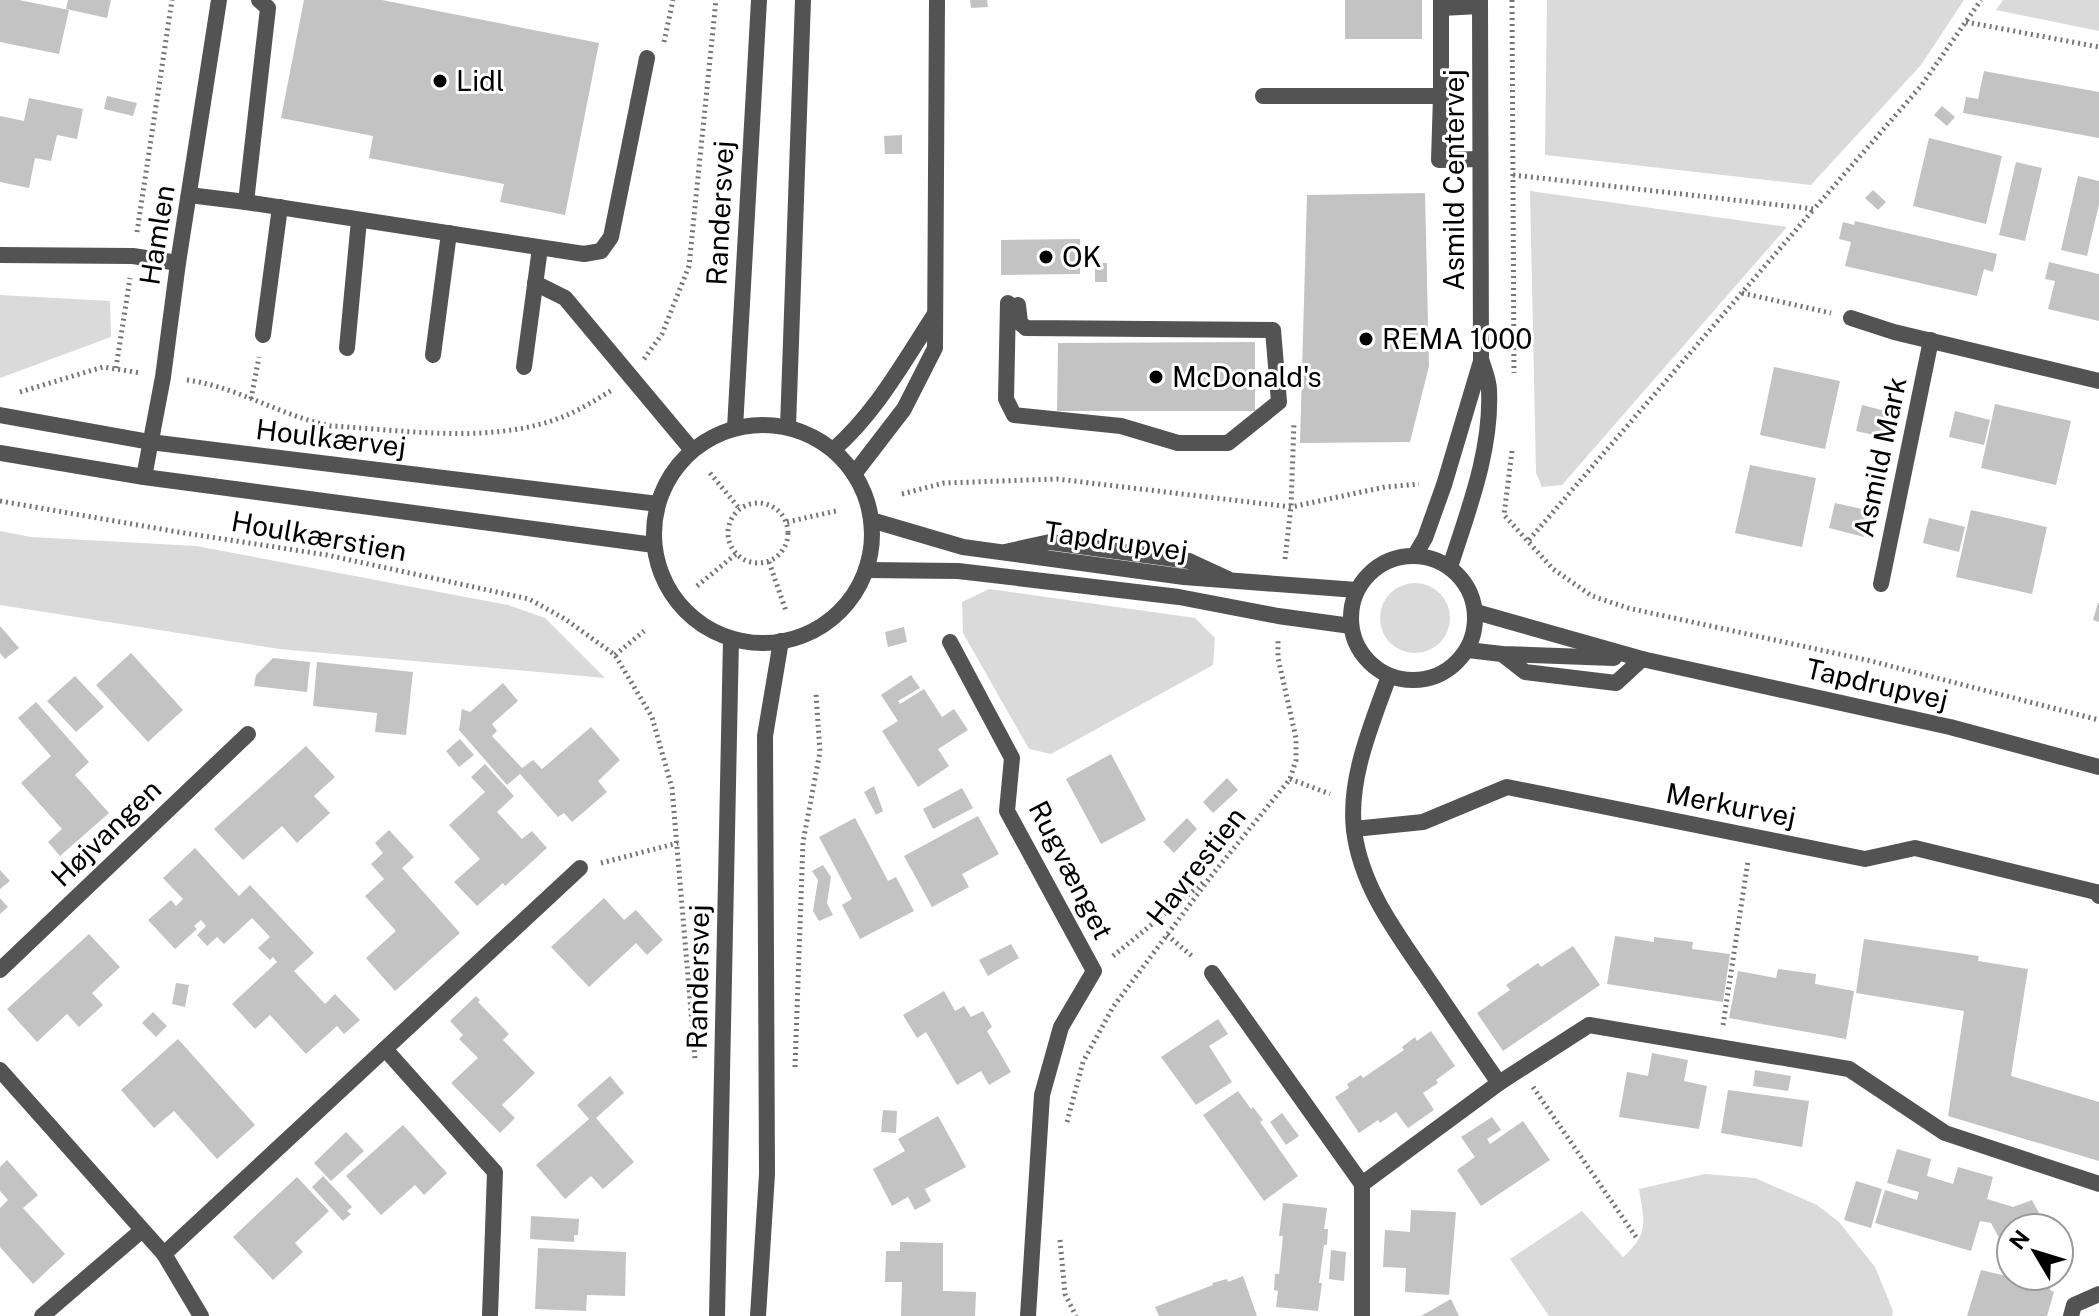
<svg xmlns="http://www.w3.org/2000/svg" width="2099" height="1316" font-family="'Public Sans',sans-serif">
  <rect width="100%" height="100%" fill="#fff"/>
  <g fill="#dadada">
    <polygon points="1547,0 1964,0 1921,65 1811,185 1545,155"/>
    <polygon points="2003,0 2099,0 2099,31 1996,10"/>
    <polygon points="1530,191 1787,227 1562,485 1542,487 1536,473"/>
    <polygon points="0,295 110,301 111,337 0,378"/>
    <polygon points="0,531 31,537 196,546 508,605 545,618 605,678 279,649 0,605"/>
    <circle cx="1415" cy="618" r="35"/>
    <polygon points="989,589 1195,618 1215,638 1213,665 1051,754 1029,749 963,633 962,602"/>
    <path d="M1705,1174L1755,1178L1817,1205L1839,1222L1875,1267L1893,1311L1892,1316H1549L1510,1259L1582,1211L1623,1257C1650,1234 1644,1220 1639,1189Z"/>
  </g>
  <g fill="#c3c3c3">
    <polygon points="0,0 19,0 69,10 59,54 0,42"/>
    <polygon points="68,0 111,0 107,18 66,9"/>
    <polygon points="304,0 382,0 599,43 565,215 500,202 504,184 369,158 373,136 281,118"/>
    <polygon points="970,0 987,0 988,7 971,8"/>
    <rect x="1345" y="0" width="77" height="39"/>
    <polygon points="1984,71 2099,92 2099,138 1963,113 1966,97 1978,99"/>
    <polygon points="107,96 137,103 133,116 104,109"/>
    <polygon points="29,98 83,109 77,139 57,135 51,161 35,158 29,188 0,182 0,116 24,121"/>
    <polygon points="1942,106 1955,117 1947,126 1934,115"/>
    <polygon points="902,135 902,154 885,154 884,136"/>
    <polygon points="1929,138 2002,156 1986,224 1913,206"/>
    <polygon points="2016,162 2042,168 2025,241 1999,235"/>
    <polygon points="2078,176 2099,181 2099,204 2087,256 2061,250"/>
    <polygon points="1873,190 1886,202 1878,210 1865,198"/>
    <polygon points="1425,193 1429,366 1410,442 1300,443 1307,195"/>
    <polygon points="1855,221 1997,254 1993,272 1984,269 1977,296 1845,266 1851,242 1839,239 1843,222 1854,225"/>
    <polygon points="1080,239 1080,274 1001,275 1001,240"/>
    <polygon points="2049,262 2099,274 2099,321 2048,309 2055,281 2045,279"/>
    <rect x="1095" y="263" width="12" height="19"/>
    <polygon points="1255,342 1255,411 1057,411 1058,343"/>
    <polygon points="1774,367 1840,381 1825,449 1760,435"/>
    <polygon points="1995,404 2071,421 2056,485 1981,468"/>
    <polygon points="1862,405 1897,414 1891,439 1856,431"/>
    <polygon points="1955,411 1990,420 1984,445 1949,437"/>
    <polygon points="1750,465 1816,478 1802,547 1735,533"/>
    <polygon points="1835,503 1871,511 1864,537 1829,528"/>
    <polygon points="1971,510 2047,527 2032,594 1956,577"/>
    <polygon points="1929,518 1965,527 1959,552 1923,543"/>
    <polygon points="2098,603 2099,603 2099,622 2093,620"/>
    <polygon points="0,626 19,648 5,659 0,653"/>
    <polygon points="904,627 907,642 888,647 885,632"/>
    <polygon points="131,653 183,710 148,742 96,685"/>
    <polygon points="273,658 310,662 307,692 254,686 256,675"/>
    <polygon points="317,662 413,672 406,735 375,732 377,713 313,706"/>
    <polygon points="911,675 920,688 898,701 900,704 924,689 942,717 954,709 968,730 938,749 949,766 918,787 882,731 898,721 881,695"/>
    <polygon points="75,676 104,707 76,732 47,701"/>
    <polygon points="503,683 518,701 492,724 497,731 492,736 522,768 533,760 542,769 591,727 620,760 598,781 607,792 572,822 564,813 558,817 520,774 507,785 459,730 462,709 470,712"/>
    <polygon points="36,702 89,762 75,775 109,813 60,856 48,842 62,829 21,783 51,756 18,718"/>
    <polygon points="460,739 474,755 459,767 446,751"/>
    <polygon points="306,746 335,777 314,796 330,813 297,843 282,826 243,860 214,829"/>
    <polygon points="1111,754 1146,820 1101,844 1066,779"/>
    <polygon points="485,764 514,796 497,812 522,839 532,831 547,848 505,886 503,883 477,906 454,882 480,859 449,825 485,792 471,777"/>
    <polygon points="1227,778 1238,790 1213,813 1203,802"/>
    <polygon points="874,786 883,811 876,815 864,792"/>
    <polygon points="962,788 973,808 933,829 923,809"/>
    <polygon points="978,816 999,854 962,874 969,887 932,907 904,856"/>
    <polygon points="855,818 888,881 896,877 914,911 860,939 842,905 852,899 819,837"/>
    <polygon points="1187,818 1197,829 1174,853 1163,842"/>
    <polygon points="389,830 414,857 402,868 460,933 395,991 366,958 396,931 365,896 384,879 371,864 383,853 375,843"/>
    <polygon points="195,848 239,896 250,885 314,953 294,971 325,1004 335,994 360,1020 344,1034 337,1026 306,1054 270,1015 255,1029 232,1004 277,962 273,957 270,960 258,948 270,937 252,918 224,944 217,937 207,946 197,935 206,926 201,920 194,926 197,929 175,949 148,920 171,900 176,906 183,899 163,878"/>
    <polygon points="823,865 831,877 827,903 833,915 819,921 813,911 818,880 812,871"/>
    <polygon points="0,870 10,881 0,889"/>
    <polygon points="0,898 8,907 0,914"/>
    <polygon points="604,898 624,920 636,910 663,940 647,955 636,943 589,987 551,947"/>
    <polygon points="89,934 120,967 92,993 103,1005 79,1027 67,1014 37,1042 7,1009"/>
    <polygon points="1615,936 1654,942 1654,937 1693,942 1692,949 1730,954 1723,1002 1607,984"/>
    <polygon points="1864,939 1979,956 1978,961 2028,969 2011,1076 2099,1102 2099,1161 1948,1116 1964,1011 1856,993"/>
    <polygon points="1011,944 1019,958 988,976 979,960"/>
    <polygon points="1573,946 1600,985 1503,1051 1477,1013 1510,990 1506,985 1538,963 1541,967"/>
    <polygon points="1778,969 1816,974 1815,984 1854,991 1846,1039 1729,1018 1738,971 1776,978"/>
    <polygon points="176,983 189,985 185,1007 172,1004"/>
    <polygon points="944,991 955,1011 964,1006 971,1017 983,1011 992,1027 987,1031 1011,1072 989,1085 981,1071 957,1085 926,1032 917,1038 903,1015"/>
    <polygon points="476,996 480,1000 478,1002 509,1034 503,1040 535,1073 502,1105 515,1118 500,1133 451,1083 478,1058 459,1039 463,1035 450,1021"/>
    <polygon points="153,1012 167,1026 156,1037 142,1023"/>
    <polygon points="1218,1019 1228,1034 1209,1046 1232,1082 1196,1105 1161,1057"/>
    <polygon points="1431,1031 1455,1066 1436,1080 1438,1083 1423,1093 1434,1110 1408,1128 1396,1112 1380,1123 1378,1120 1359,1133 1335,1097 1349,1088 1347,1084 1361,1075 1363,1078 1404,1050 1402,1047 1415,1037 1417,1041"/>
    <polygon points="178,1039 255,1125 217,1159 174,1111 154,1128 121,1090"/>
    <polygon points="1652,1053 1688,1060 1684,1081 1707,1086 1699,1129 1619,1117 1627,1072 1648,1076"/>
    <polygon points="1755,1070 1791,1076 1788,1091 1753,1086"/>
    <polygon points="610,1076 624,1093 596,1118 634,1162 603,1189 591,1176 565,1199 536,1165 589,1119 577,1105"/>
    <polygon points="1728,1090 1809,1101 1802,1147 1721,1133"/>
    <polygon points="1238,1091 1251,1109 1253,1107 1263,1120 1260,1122 1298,1176 1264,1201 1203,1115"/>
    <polygon points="883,1110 897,1111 896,1133 881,1132"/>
    <polygon points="1282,1113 1299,1136 1286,1145 1270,1122"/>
    <polygon points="938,1116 966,1167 925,1189 931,1201 915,1210 908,1197 892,1206 873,1169 905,1151 898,1139"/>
    <polygon points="1492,1117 1501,1130 1487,1139 1490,1144 1523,1121 1550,1160 1481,1206 1457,1170 1475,1157 1461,1137"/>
    <polygon points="403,1125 447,1173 424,1195 415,1185 381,1215 346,1176"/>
    <polygon points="346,1132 364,1151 331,1181 314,1163"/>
    <polygon points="1897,1149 1931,1159 1927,1176 1953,1184 1958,1167 1993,1177 1987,1199 2013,1207 2032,1200 2047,1228 2011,1228 2011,1260 1991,1223 1980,1221 1971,1251 1875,1223 1885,1190 1917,1200 1919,1192 1887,1183"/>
    <polygon points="7,1160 38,1195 23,1208 65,1254 33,1284 0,1247 0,1208 8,1200 0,1191 0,1167"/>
    <polygon points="323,1176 352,1207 347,1211 351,1214 343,1221 312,1187"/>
    <polygon points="297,1177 329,1211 295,1243 303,1252 273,1280 233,1237"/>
    <polygon points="1856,1181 1882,1189 1871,1228 1844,1220"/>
    <polygon points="1283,1203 1327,1208 1324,1229 1328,1229 1327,1245 1324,1245 1319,1283 1322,1283 1318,1311 1276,1307 1278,1291 1274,1290 1275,1274 1279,1274 1283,1236 1279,1236"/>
    <polygon points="1411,1210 1456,1212 1449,1295 1405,1292 1406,1268 1383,1267 1385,1230 1410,1232"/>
    <polygon points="531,1216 579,1219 578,1235 574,1235 574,1242 530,1239"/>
    <polygon points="900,1242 943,1243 943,1291 976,1292 975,1316 901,1316 902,1282 885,1282 886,1251 900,1251"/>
    <polygon points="538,1248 626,1252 625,1296 587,1295 586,1311 535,1309"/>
    <polygon points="1331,1250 1346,1252 1344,1281 1329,1279"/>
    <polygon points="1981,1270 2011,1277 2041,1276 2052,1279 2050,1290 2054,1292 2047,1316 1967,1316"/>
    <polygon points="1243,1276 1257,1316 1159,1316 1155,1307 1213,1285 1212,1283 1227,1279 1228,1282"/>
    <polygon points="1451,1299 1459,1316 1421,1316"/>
  </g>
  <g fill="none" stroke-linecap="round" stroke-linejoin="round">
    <g stroke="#757575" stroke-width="5" stroke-dasharray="2 4" stroke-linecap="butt">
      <polyline points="1512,0 1514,373"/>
      <polyline points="1966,22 2099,47"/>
      <polyline points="664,42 673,0"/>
      <polyline points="1513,175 1814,209 1921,86 1981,0"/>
      <polyline points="137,232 172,0"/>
      <polyline points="1742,293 1831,313"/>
      <polyline points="644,359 662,334 689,266 716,0"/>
      <polyline points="116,368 130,278"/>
      <path d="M187,380C238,387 281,416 331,426C405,430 487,444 557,419C577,412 594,401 612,390"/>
      <polyline points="20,392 103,367 141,373"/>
      <polyline points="251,399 259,357"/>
      <polyline points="1512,451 1504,515 1553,569 1592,596 1628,608 1871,661 2099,720"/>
      <polyline points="710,473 739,508"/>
      <polyline points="902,494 944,483 1057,479 1291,507 1385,487 1419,484"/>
      <polyline points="0,501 178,532 327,555 529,599 565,619 615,655 652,717 672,788 695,1059"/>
      <circle cx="758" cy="533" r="30"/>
      <polyline points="787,522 836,511"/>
      <polyline points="1529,540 1814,209"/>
      <polyline points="1285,559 1291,507 1294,422"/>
      <polyline points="769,562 786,611"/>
      <polyline points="697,586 736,554"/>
      <polyline points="615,655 644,631"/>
      <polyline points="1290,779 1330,794"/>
      <polyline points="601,863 678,843"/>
      <polyline points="1167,935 1193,957"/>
      <polyline points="1113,956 1205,881"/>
      <polyline points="1723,1025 1748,861"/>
      <polyline points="795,1067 803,842 820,752 816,694"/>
      <polyline points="1533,1087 1636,1237"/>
      <polyline points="1067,1122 1083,1062 1113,1007 1212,875 1290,779 1296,760 1296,738 1278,658 1278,641"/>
      <polyline points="1060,1240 1065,1294 1076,1316"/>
    </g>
    <g stroke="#535353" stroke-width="16">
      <polyline points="1441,0 1441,96 1439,160 1480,159"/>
      <polyline points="1441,8 1480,6"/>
      <polyline points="1263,96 1441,96"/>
      <polyline points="189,195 246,202 584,254 601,251 611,237 647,58"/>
      <polyline points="246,202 268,8 259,0"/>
      <polyline points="535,283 565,298 692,450"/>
      <polyline points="1008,303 1006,399 1014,415 1121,426 1178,443 1228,443 1279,402 1273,330 1026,328 1020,323 1018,305"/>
      <polyline points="263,335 280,207"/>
      <polyline points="347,348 359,220"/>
      <polyline points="433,355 449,233"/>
      <polyline points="524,367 540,248"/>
      <path d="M833,450C876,413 904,361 935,314"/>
      <polyline points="854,474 904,409 935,348 937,0"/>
      <polyline points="1005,552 1050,542 1189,561 1228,579"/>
      <polyline points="1502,654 1525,672 1616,683 1642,659"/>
    </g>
    <g stroke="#535353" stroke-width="16">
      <polyline points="0,255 133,256 178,263"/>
      <polyline points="1851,318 1894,332 2099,381"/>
      <polyline points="144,477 163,377 178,263 219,0"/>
      <polyline points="1881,584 1931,340"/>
      <polyline points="950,642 1012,758 1007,811 1094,971 1061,1027 1042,1095 1028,1316"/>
      <path d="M1389,676C1372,724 1348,778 1354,830C1361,888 1398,935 1430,982C1453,1016 1476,1050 1499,1083"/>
      <polyline points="1354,829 1423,822 1507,787 1865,859 1915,848 2096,892 2099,896"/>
      <polyline points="0,970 248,734"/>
      <polyline points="1212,973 1362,1184"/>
      <polyline points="385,1049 495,1172 490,1316"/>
      <polyline points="0,1070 164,1254 201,1316"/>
      <polyline points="164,1254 580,868"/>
      <polyline points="42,1316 141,1231"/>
      <polyline points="1362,1316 1362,1184 1499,1083 1589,1025 1849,1069 1945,1133 2099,1184"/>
      <polyline points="2071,1316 2074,1305 2099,1294"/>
    </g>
    <g stroke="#535353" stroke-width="16">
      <polyline points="0,415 150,442 658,504"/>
      <circle cx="763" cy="534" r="109"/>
      <polyline points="788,427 803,0"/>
      <polyline points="735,428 759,0"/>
      <polyline points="0,453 144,477 654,545"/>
      <polyline points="871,520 963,547 1184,577 1357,590"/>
      <polyline points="1415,555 1425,538 1444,485 1481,361"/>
      <circle cx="1413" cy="618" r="62"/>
      <path d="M1450,567C1468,511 1492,450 1489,390C1489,380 1484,369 1481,359L1480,0"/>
      <polyline points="866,570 958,571 1179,597 1278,616 1351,626"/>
      <polyline points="1476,612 1642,659 1950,727 2099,767"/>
      <polyline points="1468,650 1502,654 1614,658"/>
      <polyline points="717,1316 731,639"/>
      <polyline points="758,1316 767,1174 765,736 781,641"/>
    </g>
  </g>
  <g fill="#000" stroke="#fff" stroke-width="3">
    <circle cx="440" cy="81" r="8"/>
    <circle cx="1046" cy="257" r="8"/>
    <circle cx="1366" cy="339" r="8"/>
    <circle cx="1156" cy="377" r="8"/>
  </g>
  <g text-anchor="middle" stroke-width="6" stroke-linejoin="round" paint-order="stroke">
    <g font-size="28" fill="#000" stroke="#fff" text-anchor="start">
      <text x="456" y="91">Lidl</text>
      <text x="1062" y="267">OK</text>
      <text x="1382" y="349">REMA 1000</text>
      <text x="1172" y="387">McDonald's</text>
    </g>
    <g font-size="28" fill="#000" stroke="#fff">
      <text transform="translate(1454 180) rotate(-90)" y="10">Asmild Centervej</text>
      <text transform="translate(720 213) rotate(-87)" y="10">Randersvej</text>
      <text transform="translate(157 235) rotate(-81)" y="10">Hamlen</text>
      <text transform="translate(331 438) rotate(7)" y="10">Houlkærvej</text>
      <text transform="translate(1880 457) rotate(-78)" y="10">Asmild Mark</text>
      <text transform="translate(319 536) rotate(10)" y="10">Houlkærstien</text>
      <text transform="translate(1116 541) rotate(8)" y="10">Tapdrupvej</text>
      <text transform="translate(1877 684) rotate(13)" y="10">Tapdrupvej</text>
      <text transform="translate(1731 805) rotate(11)" y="10">Merkurvej</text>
      <text transform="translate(106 833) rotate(-44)" y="10">Højvangen</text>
      <text transform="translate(1196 866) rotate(-52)" y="10">Havrestien</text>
      <text transform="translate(1071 870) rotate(63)" y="10">Rugvænget</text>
      <text transform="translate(698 977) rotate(-89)" y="10">Randersvej</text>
    </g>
  </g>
  <g transform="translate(2035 1252) rotate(308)"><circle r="38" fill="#ffffff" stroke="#999999" stroke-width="2"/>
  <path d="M0-6L14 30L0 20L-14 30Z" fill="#000000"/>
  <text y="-12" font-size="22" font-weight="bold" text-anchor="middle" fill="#000000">N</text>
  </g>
</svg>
